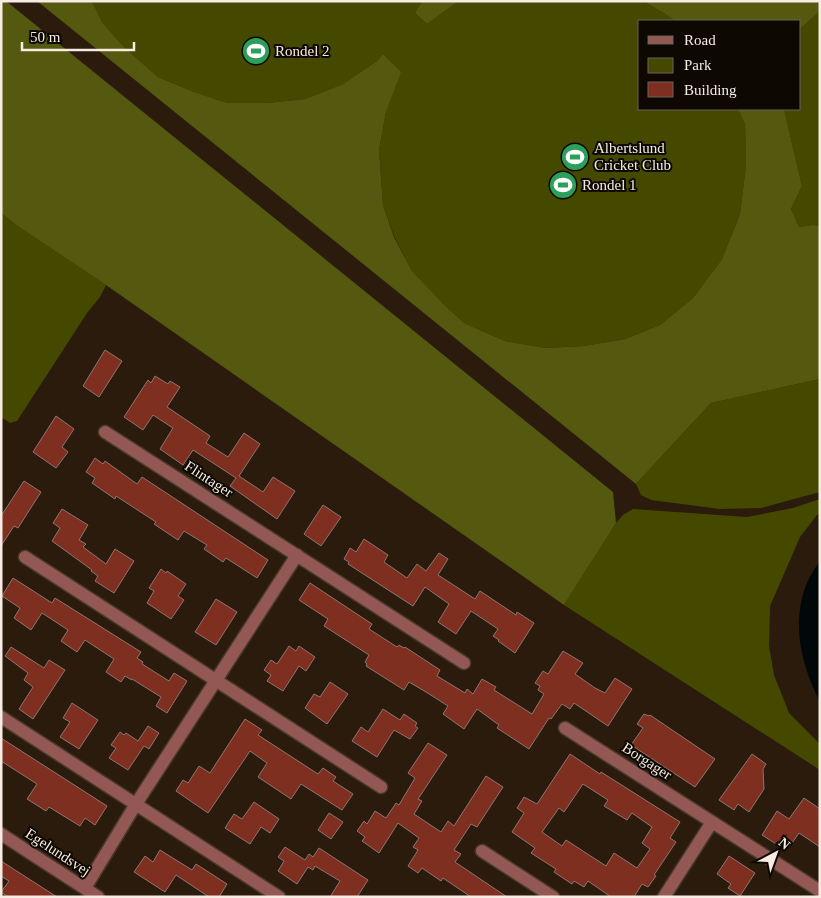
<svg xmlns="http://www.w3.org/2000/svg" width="821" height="898" font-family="'Times New Roman',serif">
  <rect width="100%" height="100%" fill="#2a1b0d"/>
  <g fill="#454900">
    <polygon points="92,1 422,1 415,13 427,24 459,1 643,1 667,15 675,21 640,21 640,109 738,109 745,124 746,165 740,214 722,259 693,298 660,325 625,339 584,346 545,348 505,341 464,323 445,307 412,271 394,236 383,205 379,150 386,112 400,72 383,54 377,61 343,84 305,99 267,103 228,103 194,92 158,77 125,48 102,22"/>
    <polygon points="820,11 820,226 813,225 799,227 791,209 802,186 784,109 800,109 800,29"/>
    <polygon points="1,213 19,227 106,285 100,297 87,313 17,421 10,423 1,417"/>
    <polygon points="820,379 820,492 761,508 720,509 651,500 641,495 636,484 711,403"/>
    <polygon points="820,499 820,513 817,515 800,537 770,606 769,646 774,675 789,713 820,744 820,770 564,605 616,523 623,515 633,509 747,517 793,508"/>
  </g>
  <g fill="#54590f">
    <polygon points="1,1 6,1 613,492 616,523 564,605 106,285 19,227 1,213"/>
    <polygon points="37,1 92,1 102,22 125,48 158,77 194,92 228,103 267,103 305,99 343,84 377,61 383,54 401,72 386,112 379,150 383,205 394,237 412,271 445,306 464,323 505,341 545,348 584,346 625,339 660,325 693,298 722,259 740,214 746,165 745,124 738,109 784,109 802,186 791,209 799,227 813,225 820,226 820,379 711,403 636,484"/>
    <polygon points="422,1 459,1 427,24 415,13"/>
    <polygon points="643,1 820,1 820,11 800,29 800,21 675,21 667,15"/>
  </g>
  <path fill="#00080a" d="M820,561V702C797,657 787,604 820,561Z"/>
  <g fill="#7f2f1f" stroke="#8f756f" fill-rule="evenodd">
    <polygon points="105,350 122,361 99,397 83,386"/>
    <polygon points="155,376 168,384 170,381 180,387 167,407 210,436 206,443 228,457 244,433 260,444 239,476 263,492 273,477 295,491 277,519 230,486 236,478 193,450 183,465 160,449 173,428 153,415 143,430 124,417 148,380 151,383"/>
    <polygon points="56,416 74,429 62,447 68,452 56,468 33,452"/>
    <polygon points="95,458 103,464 105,461 137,484 142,477 268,560 257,578 226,558 223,562 204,549 207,545 184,531 178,540 154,524 156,522 116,496 115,499 92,483 95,478 86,472"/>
    <polygon points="24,481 41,492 18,528 14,526 1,546 1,516"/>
    <polygon points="323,505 341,517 321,546 304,534"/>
    <polygon points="62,509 88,525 79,540 86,544 83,547 106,564 115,549 134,561 114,593 95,581 98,576 91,571 92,570 52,541 60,528 53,523"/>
    <polygon points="364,539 388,555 384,562 407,578 417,564 426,571 439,553 448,559 438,575 475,599 480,591 516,615 517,612 534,623 515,653 498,641 499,640 493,636 498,629 471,611 456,634 438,622 449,604 425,587 413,606 348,564 349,562 344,559 350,548 356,552"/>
    <polygon points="161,569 166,573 167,571 186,584 178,596 184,600 171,619 147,603 154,591 149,588"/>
    <polygon points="13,578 52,603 55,598 141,652 137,658 143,662 142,664 169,681 174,673 187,681 167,713 156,706 161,697 132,679 132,680 125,676 121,682 106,672 114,659 85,640 77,652 61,641 68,630 42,613 31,630 14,618 20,608 2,596"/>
    <polygon points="310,583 372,624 369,629 397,647 399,645 404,648 405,647 440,670 437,676 465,693 467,689 473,694 482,679 496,687 494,690 532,714 544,694 538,690 540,686 535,683 543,671 548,674 563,651 583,663 575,674 595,688 605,693 615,678 632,689 608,726 574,703 570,709 562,704 551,719 549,718 529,749 497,728 499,725 477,709 464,729 443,714 448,706 426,692 409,682 404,690 366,666 367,664 365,662 369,655 324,626 328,619 299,600"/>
    <polygon points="216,599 237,612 216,645 195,632"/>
    <polygon points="289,646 296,651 299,646 315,657 306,671 299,666 283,691 267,681 271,675 264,670 271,660 277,664"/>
    <polygon points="11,647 44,668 49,660 65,670 33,719 19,709 33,687 24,680 28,673 5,656"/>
    <polygon points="330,682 348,694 327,724 305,708 314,694 320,697"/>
    <polygon points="72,703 98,720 79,749 60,737 70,722 63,718"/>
    <polygon points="383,709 400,720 404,714 417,723 415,726 418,728 410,739 394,730 377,757 352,741 361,727 368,732"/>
    <polygon points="644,714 649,716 650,715 715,759 695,787 631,745 643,728 637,724"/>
    <polygon points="245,719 262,730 258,735 318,774 323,768 336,777 333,781 353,794 342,810 301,784 291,799 258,777 267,763 250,751 208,813 176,791 183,780 188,783 199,766 210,773"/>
    <polygon points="148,726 159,733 149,749 144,746 128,770 109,758 116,748 111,745 120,732 124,735 126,733 138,741"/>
    <polygon points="1,738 107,806 95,825 85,818 80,826 49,807 46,811 27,799 37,784 1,761"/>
    <polygon points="428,743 447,755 418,799 422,801 414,814 441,832 448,821 454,826 486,776 503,787 477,827 471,824 454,850 461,854 455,862 507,897 471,897 443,878 441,881 422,868 418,873 408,866 418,850 413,847 419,838 398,823 379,853 362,841 365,837 357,831 364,821 367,824 375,811 386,818 396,803 399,805 415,778 408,773"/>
    <path d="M570,754L600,774L601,772L680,822L670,838L676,842L654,875L656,876L648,887L642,884L634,897H611L588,881L584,887L574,881L572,884L554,872L556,869L531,853L535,848L512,832L524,813L517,808L524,797L537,804ZM583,784L608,800L604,806L627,820L632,813L652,827L642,843L650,849L637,868L614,853L606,866L566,840L562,846L542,832L559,808L564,812Z"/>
    <polygon points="752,754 766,764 763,769 764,789 749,812 738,804 734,810 719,800"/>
    <polygon points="804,798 820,809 820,847 799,833 790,846 785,842 781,847 762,835 777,811 789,819"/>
    <polygon points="254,802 279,819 270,833 261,827 250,844 225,828 234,814 242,819"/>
    <polygon points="329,813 343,822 331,839 318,830"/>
    <polygon points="285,847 305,860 309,854 313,857 319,848 368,880 357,897 330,897 340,881 315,866 313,870 308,867 297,884 278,871 284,861 278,857"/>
    <polygon points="160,850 192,870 196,864 227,884 219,897 209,897 176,875 165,892 134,872 145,856 153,862"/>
    <polygon points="729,856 755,873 740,896 728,888 731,884 717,874"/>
    <polygon points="1,861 57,897 8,897 1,892 9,881 1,876"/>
  </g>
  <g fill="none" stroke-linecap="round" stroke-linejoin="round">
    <defs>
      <g id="street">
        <polyline points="105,432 464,663"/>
        <polyline points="25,557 381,787"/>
        <polyline points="1,717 279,897"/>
        <polyline points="565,728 820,891"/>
        <polyline points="1,834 98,897"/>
        <polyline points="482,851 553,897"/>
        <polyline points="85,888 136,804 297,555"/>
        <polyline points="664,897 712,822"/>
      </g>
    </defs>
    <use href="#street" stroke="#47382b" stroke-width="15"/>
    <use href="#street" stroke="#935853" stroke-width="12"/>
  </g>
  <defs>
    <symbol id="stadium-disc" viewBox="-11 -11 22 22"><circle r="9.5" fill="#2e9e5b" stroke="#0e0803"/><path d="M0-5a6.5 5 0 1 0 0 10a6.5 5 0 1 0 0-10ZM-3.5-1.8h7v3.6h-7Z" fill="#fff"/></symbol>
  </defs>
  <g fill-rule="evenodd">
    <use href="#stadium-disc" x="240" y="35" width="32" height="32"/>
    <use href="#stadium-disc" x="559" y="141" width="32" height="32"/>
    <use href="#stadium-disc" x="547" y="169" width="32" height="32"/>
  </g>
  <g text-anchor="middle" stroke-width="4" stroke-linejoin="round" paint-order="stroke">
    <g font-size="15" fill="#f7ece3" stroke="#0e0803" text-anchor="start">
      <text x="275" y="56">Rondel 2</text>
      <text x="594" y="153">Albertslund<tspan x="594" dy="17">Cricket Club</tspan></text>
      <text x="582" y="190">Rondel 1</text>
    </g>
    <g font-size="15" fill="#f7ece3" stroke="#0e0803">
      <text transform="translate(209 479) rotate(33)" y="5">Flintager</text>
      <text transform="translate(647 761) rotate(33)" y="5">Borgager</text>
      <text transform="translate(58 852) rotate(33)" y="5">Egelundsvej</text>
    </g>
  </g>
  <rect width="821" height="898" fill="none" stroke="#f7ece3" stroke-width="5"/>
  <rect x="638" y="20" width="162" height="90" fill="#0e0803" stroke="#6b635d"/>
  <rect x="648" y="36" width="25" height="8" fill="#935853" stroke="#6b635d"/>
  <text x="684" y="45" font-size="15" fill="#f7ece3">Road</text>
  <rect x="648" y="58" width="25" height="15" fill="#454900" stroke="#6b635d"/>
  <text x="684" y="70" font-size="15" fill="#f7ece3">Park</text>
  <rect x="648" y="82" width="25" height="15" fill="#7f2f1f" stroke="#6b635d"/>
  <text x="684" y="95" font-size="15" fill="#f7ece3">Building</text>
  <g transform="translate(776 853) rotate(41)" stroke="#0e0803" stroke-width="4" paint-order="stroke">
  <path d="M0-4L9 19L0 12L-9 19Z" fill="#f7ece3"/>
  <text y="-8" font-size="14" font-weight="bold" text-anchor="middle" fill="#f7ece3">N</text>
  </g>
  <path d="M22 42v8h112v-8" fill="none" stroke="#f7ece3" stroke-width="2.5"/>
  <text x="30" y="42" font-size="15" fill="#f7ece3" stroke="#0e0803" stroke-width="4" paint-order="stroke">50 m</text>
</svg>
